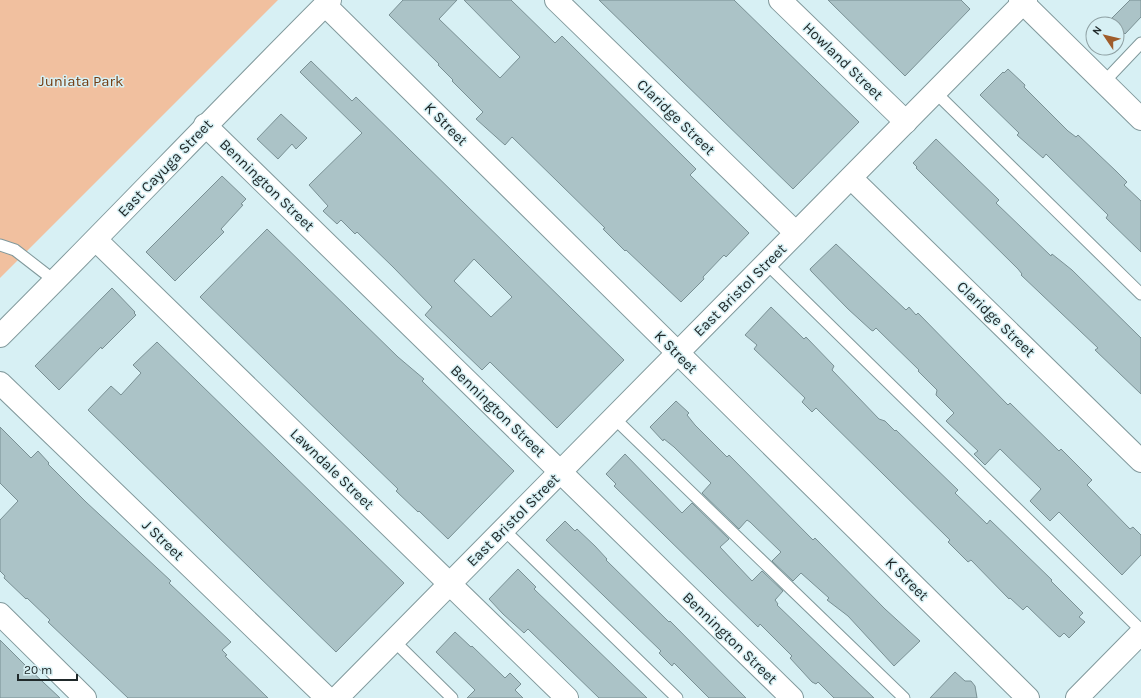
<svg xmlns="http://www.w3.org/2000/svg" width="1141" height="698" font-family="Karla,sans-serif">
  <rect width="100%" height="100%" fill="#d7f0f4"/>
  <polygon fill="#f1c09f" points="0,0 278,0 0,278"/>
  <g fill="#abc3c7" stroke="#799094" fill-rule="evenodd">
    <polygon points="403,0 457,0 439,19 500,78 520,57 464,0 511,0 555,43 562,36 696,169 690,175 749,233 726,257 724,255 703,277 704,279 681,302 626,250 625,251 603,229 605,228 512,137 505,145 476,119 483,112 452,81 453,80 438,65 439,64 389,15"/>
    <polygon points="599,0 734,0 859,122 793,189"/>
    <polygon points="828,0 961,0 970,9 905,76"/>
    <polygon points="1130,0 1141,0 1141,17 1125,34 1111,19"/>
    <path d="M311,61L352,101L356,97L624,360L557,428L490,362L482,370L425,315L432,307L393,267L357,232L355,234L341,220L337,224L323,211L328,206L309,185L362,133L300,72ZM474,259L512,297L491,317L454,281Z"/>
    <polygon points="1008,69 1025,85 1024,87 1068,131 1076,137 1078,135 1116,171 1127,182 1124,185 1141,201 1141,252 1106,218 1108,215 1046,154 1043,158 1017,135 1019,133 980,95 1003,72 1004,73"/>
    <polygon points="281,114 307,138 296,149 292,144 278,159 257,139"/>
    <polygon points="936,139 999,200 996,203 1051,256 1052,254 1072,270 1141,338 1141,394 1095,350 1098,348 1021,275 1022,274 1018,269 916,168 917,167 913,163"/>
    <polygon points="222,176 246,199 241,204 243,205 221,229 224,232 175,281 146,252"/>
    <polygon points="267,229 398,357 424,379 422,381 514,471 448,539 419,511 418,512 396,491 398,489 200,297"/>
    <polygon points="836,244 906,310 909,307 916,315 918,313 1008,405 1010,403 1059,451 1061,449 1092,480 1087,485 1130,529 1133,527 1141,535 1141,555 1122,575 1059,512 1050,521 1030,501 1041,489 1000,449 985,465 974,454 978,451 946,421 954,413 936,395 937,390 918,371 919,370 876,328 873,331 871,330 848,309 811,271 810,269"/>
    <polygon points="112,288 135,312 134,313 136,315 102,349 101,347 59,390 35,366"/>
    <polygon points="771,307 804,339 806,337 834,366 832,370 879,419 885,421 895,431 896,430 958,490 955,493 987,524 990,520 1052,580 1051,581 1083,613 1079,617 1085,622 1069,638 1064,633 1060,637 1058,636 1027,606 1023,610 1010,598 1009,599 971,560 968,562 948,542 950,540 816,408 812,412 802,402 805,398 754,349 757,345 745,335"/>
    <polygon points="157,342 404,583 336,652 88,410 111,386 121,395 141,373 133,365"/>
    <polygon points="676,401 689,413 687,415 695,425 727,457 729,455 813,540 815,538 885,609 920,641 894,666 848,616 827,600 829,598 801,573 793,581 772,561 781,552 750,522 747,520 739,529 702,493 711,483 674,447 664,439 663,441 650,427"/>
    <polygon points="0,427 31,458 38,451 49,463 48,464 86,502 171,581 169,583 231,642 222,650 227,655 225,656 268,698 128,698 48,622 50,620 27,598 26,599 4,578 5,576 0,571 0,520 18,501 0,483"/>
    <polygon points="625,454 682,513 692,503 729,539 720,547 752,581 762,571 783,591 775,600 778,604 777,605 874,698 834,698 818,682 816,684 812,682 790,658 792,656 760,624 758,627 614,486 616,484 606,474"/>
    <polygon points="565,521 575,531 577,529 595,546 607,559 606,560 669,622 670,621 746,698 709,698 674,663 672,666 659,653 661,651 546,540"/>
    <polygon points="518,569 536,587 534,589 647,698 599,698 528,629 524,633 503,614 489,599"/>
    <polygon points="455,632 471,647 472,646 505,678 510,673 521,684 515,690 523,698 467,698 475,690 436,652"/>
    <polygon points="0,640 27,667 60,698 0,698"/>
    <polygon points="955,672 965,681 971,681 975,686 977,698 930,698"/>
  </g>
  <g fill="none" stroke-linecap="round" stroke-linejoin="round">
    <defs>
      <g id="service">
        <polyline points="1104,82 1141,43"/>
        <polyline points="935,92 1141,294"/>
        <polyline points="0,245 15,250 55,281"/>
        <polyline points="766,263 1141,630"/>
        <polyline points="614,418 904,698"/>
        <polyline points="503,529 677,698"/>
        <polyline points="393,640 452,698"/>
      </g>
      <g id="minor">
        <polyline points="556,0 796,233"/>
        <polyline points="780,0 906,122"/>
        <polyline points="1020,0 1141,119"/>
        <polyline points="325,5 1028,698"/>
        <polyline points="205,125 792,698"/>
        <polyline points="851,178 1141,461"/>
        <polyline points="96,240 567,698"/>
        <path d="M0,336C111,225 219,111 330,0"/>
        <polyline points="0,383 327,698"/>
        <polyline points="0,614 85,698"/>
        <polyline points="337,698 1026,0"/>
      </g>
      <polyline id="secondary" points="1077,698 1141,633"/>
    </defs>
    <use href="#service" stroke="#81999c" stroke-width="13"/>
    <use href="#minor" stroke="#81999c" stroke-width="24"/>
    <use href="#secondary" stroke="#81999c" stroke-width="24"/>
    <use href="#service" stroke="#fff" stroke-width="11"/>
    <use href="#minor" stroke="#fff" stroke-width="22"/>
    <use href="#secondary" stroke="#fff" stroke-width="22"/>
  </g>
  <g text-anchor="middle" stroke-width="3" stroke-linejoin="round" paint-order="stroke">
    <g font-size="15" fill="#20292a" stroke="#d7f0f4">
      <text transform="translate(843 61) rotate(44)" y="5">Howland Street</text>
      <text transform="translate(676 117) rotate(44)" y="5">Claridge Street</text>
      <text transform="translate(446 124) rotate(45)" y="5">K Street</text>
      <text transform="translate(165 168) rotate(-46)" y="5">East Cayuga Street</text>
      <text transform="translate(267 185) rotate(44)" y="5">Bennington Street</text>
      <text transform="translate(740 290) rotate(-45)" y="5">East Bristol Street</text>
      <text transform="translate(996 319) rotate(44)" y="5">Claridge Street</text>
      <text transform="translate(676 352) rotate(45)" y="5">K Street</text>
      <text transform="translate(498 411) rotate(44)" y="5">Bennington Street</text>
      <text transform="translate(332 469) rotate(44)" y="5">Lawndale Street</text>
      <text transform="translate(513 520) rotate(-45)" y="5">East Bristol Street</text>
      <text transform="translate(163 540) rotate(44)" y="5">J Street</text>
      <text transform="translate(907 579) rotate(45)" y="5">K Street</text>
      <text transform="translate(730 638) rotate(44)" y="5">Bennington Street</text>
    </g>
    <g font-size="15" fill="#733d12" stroke="#d7f0f4">
      <text x="81" y="86">Juniata Park</text>
    </g>
  </g>
  <g transform="translate(1105 36) rotate(305)"><circle r="19" fill="#d7f0f4" stroke="#8ea0a3"/>
  <path d="M0-3L7 15L0 10L-7 15Z" fill="#9f5c2a"/>
  <text y="-6" font-size="11" font-weight="bold" text-anchor="middle" fill="#20292a">N</text>
  </g>
  <path d="M18 674v6h59v-6" fill="none" stroke="#20292a" stroke-width="2"/>
  <text x="24" y="674" font-size="12" fill="#20292a" stroke="#d7f0f4" stroke-width="3" paint-order="stroke">20 m</text>
</svg>
